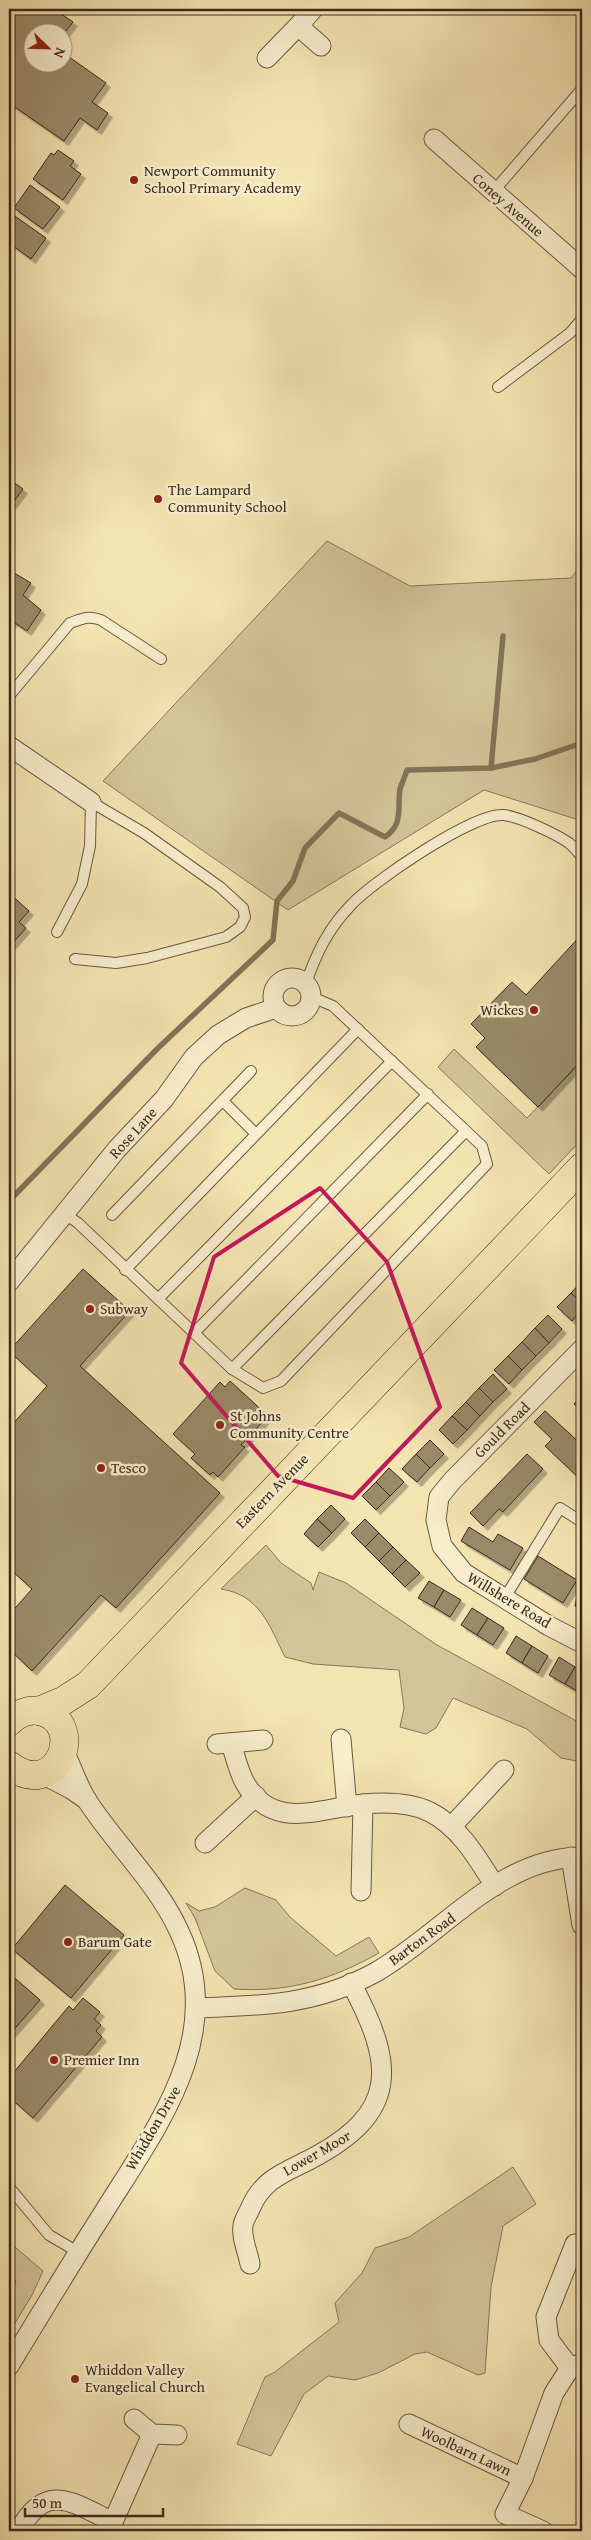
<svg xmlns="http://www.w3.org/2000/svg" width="591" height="2540" font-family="'Gentium Book Plus',serif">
  <defs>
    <filter id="shadow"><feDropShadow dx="4.5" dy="4.5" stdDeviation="0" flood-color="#0004"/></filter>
  </defs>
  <rect width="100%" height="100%" fill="#f4e4b2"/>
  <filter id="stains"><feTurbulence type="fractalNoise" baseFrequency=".004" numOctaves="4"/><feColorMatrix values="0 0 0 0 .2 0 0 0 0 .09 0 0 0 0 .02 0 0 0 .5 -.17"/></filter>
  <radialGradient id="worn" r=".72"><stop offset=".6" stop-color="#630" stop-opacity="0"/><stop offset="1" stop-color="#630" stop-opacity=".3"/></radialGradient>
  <g fill="#d4c498" stroke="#87765a">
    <polygon points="327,541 410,586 571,578 582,564 582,821 484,790 288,910 103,781"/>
    <polygon points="454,1049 527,1118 579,1064 582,1067 582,1139 549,1174 438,1067"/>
    <path d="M266,1545L281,1563L311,1583L313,1590L319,1572L346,1583L437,1645L582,1724V1762L561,1758L527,1729L453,1698L436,1728L426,1734L400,1727L404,1708L399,1670L313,1664L285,1657C269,1625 260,1595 221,1589Z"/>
    <path d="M245,1888L276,1900L290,1917L336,1956L369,1937L379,1953C333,1979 288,1993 234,1989L215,1971L195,1918L186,1903L199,1911L215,1907Z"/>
    <polygon points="513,2167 536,2204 503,2226 491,2287 485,2373 478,2375 427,2352 415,2354 378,2373 355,2380 328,2376 304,2394 271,2456 237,2444 265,2377 275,2372 339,2322 335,2303 362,2273 375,2248 409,2237"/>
    <polygon points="9,2242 43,2271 32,2295 9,2333 9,2296 16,2281 9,2273"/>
  </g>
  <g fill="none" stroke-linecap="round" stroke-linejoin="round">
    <g stroke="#847357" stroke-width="5.5">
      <polyline points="491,768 503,636"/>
      <path d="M9,1201L157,1049L273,940L277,901L293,881L305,848L339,813L385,837C404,824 397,808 400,789C402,783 405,776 407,770L491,768L535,759L582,743"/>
    </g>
  </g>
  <g fill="#9b8a6a" stroke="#3a291c" filter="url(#shadow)">
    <polygon points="9,9 54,9 73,22 62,36 62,32 32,32 32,62 62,62 62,52 106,83 92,102 108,113 97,130 80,118 64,141 9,103"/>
    <polygon points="58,150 74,161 70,166 81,174 63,200 33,179 51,153 54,155"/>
    <polygon points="30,185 60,207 43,229 14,208"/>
    <polygon points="12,214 46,238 31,259 9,243 9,218"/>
    <polygon points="9,479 23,489 9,508"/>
    <polygon points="9,570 31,583 23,595 41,610 27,631 12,621 11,624 9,623"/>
    <polygon points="9,893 29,911 19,922 26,928 11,945 9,943"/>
    <polygon points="582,934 582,1060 538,1107 476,1047 485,1038 471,1024 512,982 526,995"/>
    <polygon points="83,1269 130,1311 80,1366 220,1493 116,1608 101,1595 32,1671 9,1649 9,1615 32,1589 9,1568 9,1428 47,1386 9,1351"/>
    <polygon points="582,1281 582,1304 571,1293"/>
    <polygon points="571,1293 582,1304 582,1309 572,1321 557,1307"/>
    <polygon points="548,1315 562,1329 549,1343 535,1328"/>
    <polygon points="535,1328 549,1343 536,1356 522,1342"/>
    <polygon points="522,1342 536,1356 522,1370 508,1356"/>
    <polygon points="508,1356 522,1370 509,1384 494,1370"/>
    <polygon points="493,1374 507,1389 493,1402 479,1388"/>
    <polygon points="230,1381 268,1416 241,1445 245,1447 218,1477 213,1472 210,1475 191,1458 195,1454 173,1434 220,1382 225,1387"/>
    <polygon points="479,1388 493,1402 480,1416 466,1402"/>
    <polygon points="582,1395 582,1411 574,1404"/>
    <polygon points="466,1402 480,1416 467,1430 452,1416"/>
    <polygon points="545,1411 582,1445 582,1481 545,1446 552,1439 534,1422"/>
    <polygon points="452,1416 467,1430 453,1444 439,1430"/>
    <polygon points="430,1440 444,1454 430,1468 416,1454"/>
    <polygon points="416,1454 430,1468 417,1482 402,1469"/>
    <polygon points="527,1454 543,1469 503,1512 499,1509 483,1526 470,1513"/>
    <polygon points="389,1468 404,1482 390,1496 376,1482"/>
    <polygon points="376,1482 390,1496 376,1510 362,1496"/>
    <polygon points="331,1505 345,1519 332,1533 317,1519"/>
    <polygon points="317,1519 332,1533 318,1547 304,1534"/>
    <polygon points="365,1519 379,1533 365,1547 351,1533"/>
    <polygon points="469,1527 493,1542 498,1534 523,1548 510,1570 461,1541"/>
    <polygon points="379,1533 393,1547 379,1561 365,1547"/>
    <polygon points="393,1547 406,1560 392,1574 379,1561"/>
    <polygon points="538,1556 577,1580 563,1603 524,1579"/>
    <polygon points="406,1560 420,1573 405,1587 392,1574"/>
    <polygon points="429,1581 444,1590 434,1607 418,1598"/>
    <polygon points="579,1586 582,1587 582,1607 575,1606"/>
    <polygon points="444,1590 461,1600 450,1617 434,1607"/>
    <polygon points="472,1608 488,1618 477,1635 461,1625"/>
    <polygon points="488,1618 504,1628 493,1645 477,1635"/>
    <polygon points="516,1636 532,1646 522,1663 506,1653"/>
    <polygon points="532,1646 548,1656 538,1673 522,1663"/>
    <polygon points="559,1657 575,1667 565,1684 549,1675"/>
    <polygon points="575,1667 582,1671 582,1694 565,1684"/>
    <polygon points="65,1885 124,1935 71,1998 12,1949"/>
    <polygon points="9,1973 40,2000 9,2035"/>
    <polygon points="83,1998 100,2012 94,2019 101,2025 96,2031 102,2037 33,2118 9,2097 9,2078 69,2006 73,2010"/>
  </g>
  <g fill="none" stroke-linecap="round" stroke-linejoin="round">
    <defs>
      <g id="service">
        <polyline points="493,192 582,89"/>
        <polyline points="498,387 570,333 582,319"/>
        <path d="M9,696L70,623C82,619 89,615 101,620L161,659"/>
        <polyline points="57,932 82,884 90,846 91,802"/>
        <polyline points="75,959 116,963 147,958 226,937 240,927 245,917 243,908 220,887 144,833 91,802"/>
        <path d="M306,983C317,952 328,929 351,905C372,882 473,813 503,815C518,816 556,834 569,843C574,847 578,852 582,857"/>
        <polyline points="223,1101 256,1134"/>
        <polyline points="65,1214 78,1223 232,1369 263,1388 281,1381 487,1164 482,1146 333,1006 312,997"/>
        <polyline points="112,1215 251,1071"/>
        <polyline points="125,1270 358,1029"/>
        <polyline points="158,1299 392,1061"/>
        <polyline points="194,1333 428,1094"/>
        <polyline points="232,1369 466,1131"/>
        <polyline points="504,1599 560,1508 582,1522"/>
        <polyline points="9,2162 9,2168"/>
        <polyline points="9,2187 49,2235 78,2252"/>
      </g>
      <g id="minor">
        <polyline points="313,9 301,23 305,32 321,46"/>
        <polyline points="267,58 301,23"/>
        <polyline points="434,139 582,269"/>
        <polyline points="9,746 91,802"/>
        <circle cx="292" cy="997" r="19"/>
        <polyline points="9,1282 117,1149 164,1099 194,1057 218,1035 246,1018 276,1008"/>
        <polyline points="582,1349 452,1481 439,1497 436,1520 442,1546 464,1573 549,1626 582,1643"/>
        <polyline points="341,1739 347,1807"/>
        <path d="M231,1743C235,1756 238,1770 245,1783C273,1832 320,1808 363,1804C385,1802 410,1802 430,1812C460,1827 478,1859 495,1886"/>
        <polyline points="217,1744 263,1740"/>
        <polyline points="42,1774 71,1789 87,1800"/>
        <polyline points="451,1827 504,1770"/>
        <polyline points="205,1843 256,1796"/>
        <polyline points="571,1857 582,1925"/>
        <polyline points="361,1891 363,1804"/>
        <path d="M196,2008C261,2006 317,2005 376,1972C442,1934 500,1857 582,1857"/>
        <path d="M250,2264C248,2253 241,2237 243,2226C243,2221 248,2214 250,2209C262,2180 283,2173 309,2160C400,2113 395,2065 351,1983"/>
        <path d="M9,2366C40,2315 70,2265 102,2215C155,2129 229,2037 179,1931C157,1883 117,1846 88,1802C78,1787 72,1767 64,1751"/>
        <polyline points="570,2368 549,2340 546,2317 575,2244"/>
        <polyline points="134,2419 152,2434 177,2435"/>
        <polyline points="409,2424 523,2478"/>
        <path d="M19,2531C46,2480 73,2503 113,2522"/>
        <polyline points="109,2531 152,2434"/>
        <polyline points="543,2531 505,2514 523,2478 554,2393 570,2368 582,2363"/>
      </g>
      <g id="primary">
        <polyline points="39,1711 63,1701 88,1685 582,1167"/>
        <path d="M9,1722C17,1714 28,1709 40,1711C88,1722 58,1803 9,1765"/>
      </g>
    </defs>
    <use href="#service" stroke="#685842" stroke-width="12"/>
    <use href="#minor" stroke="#685842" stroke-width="21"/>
    <use href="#primary" stroke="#3a291c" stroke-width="29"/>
    <use href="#service" stroke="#f8edcd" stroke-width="10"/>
    <use href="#minor" stroke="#f8edcd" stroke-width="19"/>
    <use href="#primary" stroke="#f4e4b2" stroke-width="28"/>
  </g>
  <path fill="none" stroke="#c2185b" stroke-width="4" stroke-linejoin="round" d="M320,1188L387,1262L440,1407L353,1498L278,1476L181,1363L214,1257Z"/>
  <g fill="#8f2418" stroke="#f8edcd" stroke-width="2">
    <circle cx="134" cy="180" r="5"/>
    <circle cx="158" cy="499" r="5"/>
    <circle cx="534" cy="1010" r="5"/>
    <circle cx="90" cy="1309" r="5"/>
    <circle cx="220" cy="1425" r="5"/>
    <circle cx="101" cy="1468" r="5"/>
    <circle cx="68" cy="1942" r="5"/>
    <circle cx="54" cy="2060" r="5"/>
    <circle cx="75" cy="2379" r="5"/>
  </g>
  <g text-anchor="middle" stroke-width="5" stroke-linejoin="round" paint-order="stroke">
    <g font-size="15" fill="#3a291c" stroke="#f8edcd" text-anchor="start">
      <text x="144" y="176">Newport Community<tspan x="144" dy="17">School Primary Academy</tspan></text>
      <text x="168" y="495">The Lampard<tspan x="168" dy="17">Community School</tspan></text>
      <text x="524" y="1015" text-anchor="end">Wickes</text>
      <text x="100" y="1314">Subway</text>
      <text x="230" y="1421">St Johns<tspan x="230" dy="17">Community Centre</tspan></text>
      <text x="111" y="1473">Tesco</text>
      <text x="78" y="1947">Barum Gate</text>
      <text x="64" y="2065">Premier Inn</text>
      <text x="85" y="2375">Whiddon Valley<tspan x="85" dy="17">Evangelical Church</tspan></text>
    </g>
    <g font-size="15" fill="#3a291c" stroke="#f8edcd">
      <text transform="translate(508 205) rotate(41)" y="5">Coney Avenue</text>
      <text transform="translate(133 1133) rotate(-48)" y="5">Rose Lane</text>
      <text transform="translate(502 1430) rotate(-45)" y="5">Gould Road</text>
      <text transform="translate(272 1491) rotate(-46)" y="5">Eastern Avenue</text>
      <text transform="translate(509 1600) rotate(31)" y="5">Willshere Road</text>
      <text transform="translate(422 1939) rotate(-36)" y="5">Barton Road</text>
      <text transform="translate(153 2128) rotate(-60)" y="5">Whiddon Drive</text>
      <text transform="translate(317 2153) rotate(-30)" y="5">Lower Moor</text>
      <text transform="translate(466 2451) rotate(25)" y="5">Woolbarn Lawn</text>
    </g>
  </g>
  <rect width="591" height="2540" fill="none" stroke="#f4e4b2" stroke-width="30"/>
  <rect x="10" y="10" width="571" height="2520" fill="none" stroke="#3a291c" stroke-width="2.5"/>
  <rect x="15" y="15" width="561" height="2510" fill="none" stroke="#3a291c"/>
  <g transform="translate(48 48) rotate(113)"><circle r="24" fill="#f8edcd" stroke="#ac9f86"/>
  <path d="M0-4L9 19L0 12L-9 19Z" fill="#8f2418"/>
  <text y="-8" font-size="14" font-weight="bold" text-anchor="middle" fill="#3a291c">N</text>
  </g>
  <path d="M25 2508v8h138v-8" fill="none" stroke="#3a291c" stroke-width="2.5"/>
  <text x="32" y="2508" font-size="15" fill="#3a291c" stroke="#f8edcd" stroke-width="4" paint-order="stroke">50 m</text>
  <rect width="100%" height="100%" filter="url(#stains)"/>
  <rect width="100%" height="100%" fill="url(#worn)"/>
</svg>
